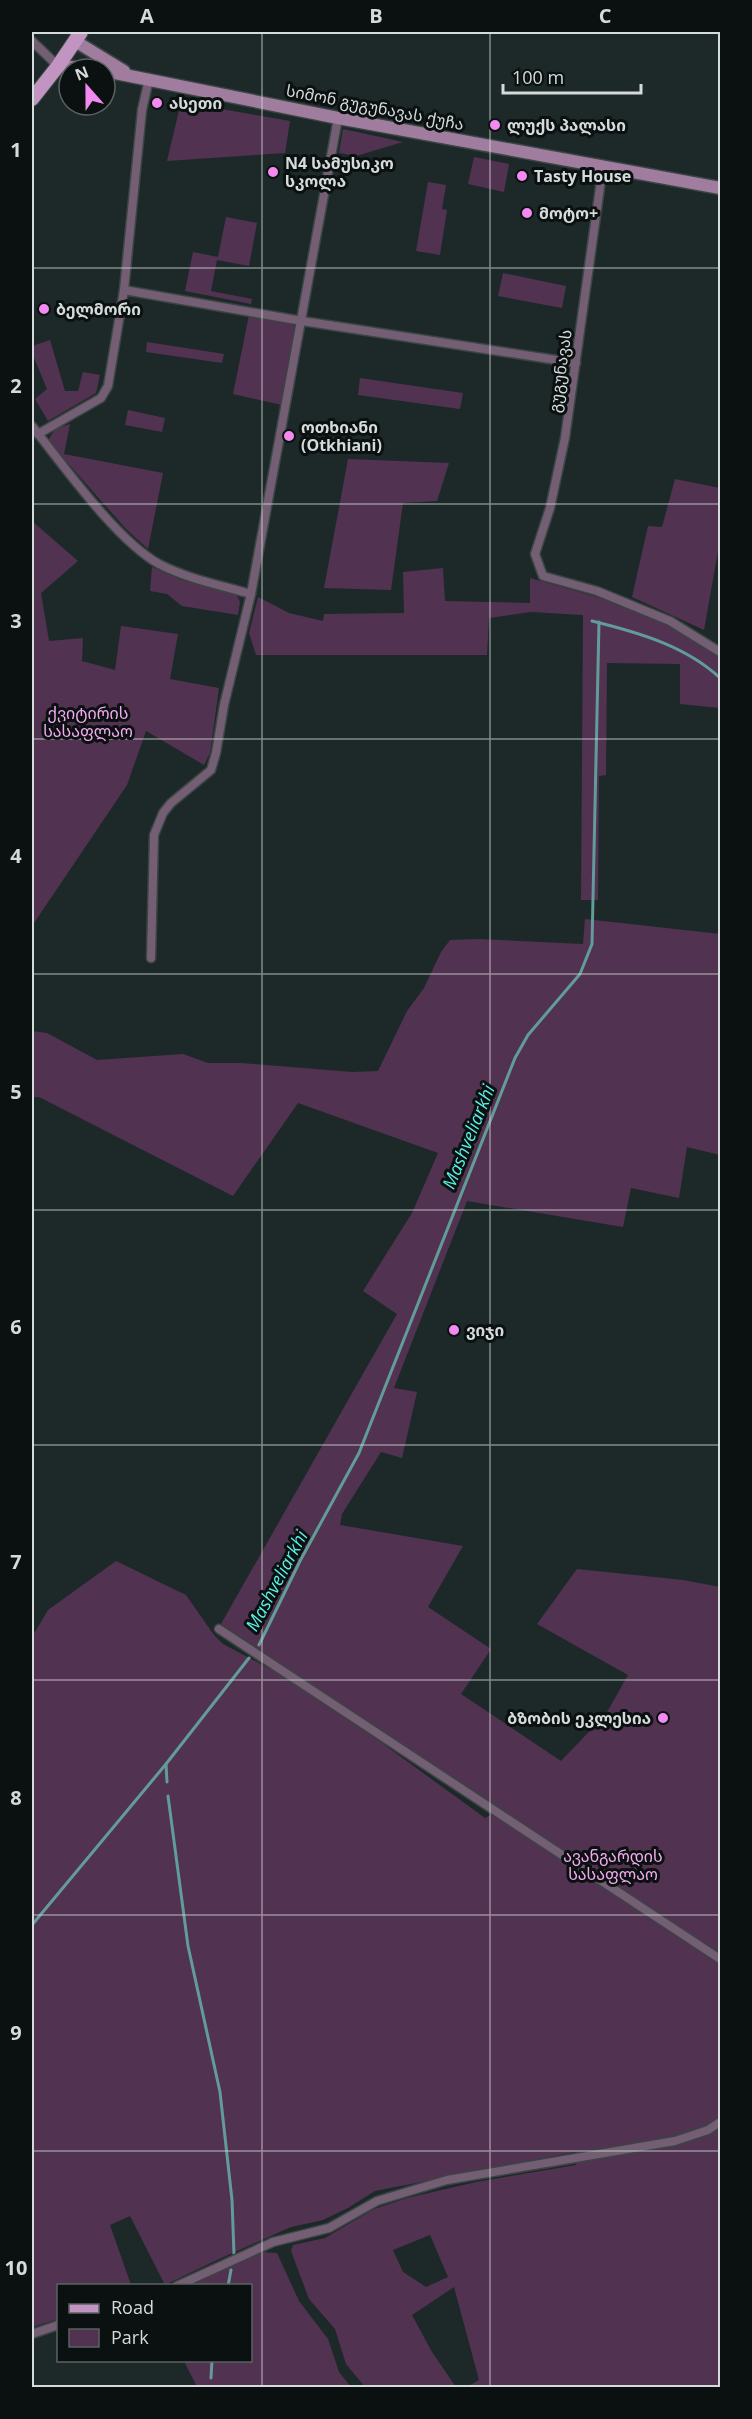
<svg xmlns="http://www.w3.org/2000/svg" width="752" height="2419" font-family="'Open Sans','Noto Sans Georgian',sans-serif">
  <rect width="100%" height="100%" fill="#1d2928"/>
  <g fill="#523251" fill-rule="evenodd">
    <polygon points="181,102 290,121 285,153 167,161"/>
    <polygon points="343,129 403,142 356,156 339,153"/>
    <polygon points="474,157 509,164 504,192 468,184"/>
    <polygon points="428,182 446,185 442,209 447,210 440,255 416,251"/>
    <polygon points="226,217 257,223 249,266 217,260 211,291 252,299 251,304 185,291 193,252 218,257"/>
    <polygon points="503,273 566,286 562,308 498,296"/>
    <polygon points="249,315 292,324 295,327 282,405 233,394"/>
    <polygon points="50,340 65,391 78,391 83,372 100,375 96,393 48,421 35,399 47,389 32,353 32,346"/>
    <polygon points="147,342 224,354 222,363 146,352"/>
    <polygon points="360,378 463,393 460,409 358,395"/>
    <polygon points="128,410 165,418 162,432 125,425"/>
    <polygon points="70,424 64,454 163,473 148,549 126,529 51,444 49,439 55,429"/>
    <polygon points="348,459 449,463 437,501 403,503 391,590 324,588"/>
    <polygon points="675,479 720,488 720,540 704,630 632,597 648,526 662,527"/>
    <polygon points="32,521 78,561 41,593 49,641 83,638 82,661 115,670 121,626 178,634 170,679 219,688 210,753 204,765 146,731 127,785 32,926"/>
    <polygon points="152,567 181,580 236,594 240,602 238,615 182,606 167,594 150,591"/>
    <polygon points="443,568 445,601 530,603 530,578 604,599 667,625 720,658 720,708 680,704 680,664 607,663 606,775 599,776 598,900 581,900 583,615 531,612 489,618 487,655 256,655 249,633 258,597 289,613 323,621 324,614 404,613 403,572"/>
    <path d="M585,919L720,934V1155L687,1147L679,1198L631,1188L623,1227L467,1201L394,1388L417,1392L402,1458L381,1452L342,1514L340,1525L463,1546L428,1607L491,1649L461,1694L561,1761L606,1714L628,1675L537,1624L577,1569L683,1580L720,1587V2387H467L479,2380L454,2287L412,2315L432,2352L456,2387H365L346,2364L335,2329L309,2299L291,2251L293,2245L325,2238L374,2209L407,2198L476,2182L576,2165L575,2152L375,2191L348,2208L323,2220L291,2227L217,2260L165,2285L130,2216L110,2225L131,2285L58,2286V2319L32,2327V1634L35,1632L48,1610L116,1561L186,1595L214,1635L223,1644L274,1671L382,1743L485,1818L500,1810L221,1624L397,1314L363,1291L412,1213L438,1153L298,1103L233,1196L39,1097H32V1031L47,1033L97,1060L183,1054L208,1063H241L352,1072L378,1071L407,1011L424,988L441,952L450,940L479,939L583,944ZM430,2235L448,2277L426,2287L403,2272L393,2250Z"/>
    <polygon points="262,2252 277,2253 299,2301 328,2339 339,2372 351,2387 197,2387 184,2361 250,2360 250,2286 187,2285"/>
  </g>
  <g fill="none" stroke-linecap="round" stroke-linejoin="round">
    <g stroke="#629c98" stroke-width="3">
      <path d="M592,621C637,632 686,646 720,678"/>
      <polyline points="259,1645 300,1561 359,1453 515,1058 528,1035 580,974 592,944 599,622"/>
      <polyline points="167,1782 166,1764 249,1658"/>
      <polyline points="168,1796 188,1946 220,2092 232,2200 234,2254"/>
      <polyline points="32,1925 166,1764"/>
      <polyline points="228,2286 231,2270"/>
      <polyline points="211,2378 212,2360"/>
    </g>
    <defs>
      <g id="street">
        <polyline points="32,41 58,66"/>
        <polyline points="603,166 565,438 550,508 535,554 543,576 597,591 670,621 720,652"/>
        <polyline points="124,290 302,321 576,363"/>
        <path d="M32,426C64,466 116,540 159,564C188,579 220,585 251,594"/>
        <polyline points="38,434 101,398 108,386 124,290 142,110 149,79"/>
        <polyline points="151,958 154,835 163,813 171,803 211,770 216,753 224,705 251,594 338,118"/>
        <polyline points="219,1629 720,1959"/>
        <polyline points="177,2286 273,2242 329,2228 377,2201 410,2191 447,2180 675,2141 708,2130 720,2122"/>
        <polyline points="32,2334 58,2325"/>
      </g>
      <g id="secondary">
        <polyline points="75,41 124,71"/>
        <polyline points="58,66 96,69"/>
        <polyline points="105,71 338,118 720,188"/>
      </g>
      <polyline id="primary" points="32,99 58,66 81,32"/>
    </defs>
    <use href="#street" stroke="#3a4544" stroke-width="11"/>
    <use href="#secondary" stroke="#3a4544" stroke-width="15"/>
    <use href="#primary" stroke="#3a4544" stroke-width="16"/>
    <use href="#street" stroke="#745e73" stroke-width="8"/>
    <use href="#secondary" stroke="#a07c9f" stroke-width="12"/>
    <use href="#primary" stroke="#c294c1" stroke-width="14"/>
  </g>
  <path fill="none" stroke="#d4dbda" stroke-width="1.5" stroke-opacity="0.55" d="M262,32V2388M490,32V2388M32,268H720M32,504H720M32,739H720M32,974H720M32,1210H720M32,1445H720M32,1680H720M32,1915H720M32,2151H720"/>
  <g fill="#f38af2" stroke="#0b1110" stroke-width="2">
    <circle cx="157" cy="103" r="6"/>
    <circle cx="495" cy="125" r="6"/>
    <circle cx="273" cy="172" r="6"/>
    <circle cx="522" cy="176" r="6"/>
    <circle cx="527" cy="213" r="6"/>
    <circle cx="44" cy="309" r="6"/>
    <circle cx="289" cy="436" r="6"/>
    <circle cx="454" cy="1330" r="6"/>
    <circle cx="663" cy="1718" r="6"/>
  </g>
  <g text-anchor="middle" stroke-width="6" stroke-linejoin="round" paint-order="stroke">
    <g font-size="16" font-weight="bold" fill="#d4dbda" stroke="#0b1110" text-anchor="start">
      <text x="169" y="109">ასეთი</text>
      <text x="507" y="131">ლუქს პალასი</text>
      <text x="285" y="169">N4 სამუსიკო<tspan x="285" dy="18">სკოლა</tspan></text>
      <text x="534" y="182">Tasty House</text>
      <text x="539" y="219">მოტო+</text>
      <text x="56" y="315">ბელმორი</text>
      <text x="301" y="433">ოთხიანი<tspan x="301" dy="18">(Otkhiani)</tspan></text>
      <text x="466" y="1336">ვიჯი</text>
      <text x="651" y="1724" text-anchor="end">ბზობის ეკლესია</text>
    </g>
    <g font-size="16" fill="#d4dbda" stroke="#0b1110">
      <text transform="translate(375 107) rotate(11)" y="6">სიმონ გუგუნავას ქუჩა</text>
      <text transform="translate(560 371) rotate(-82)" y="6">გუგუნავას</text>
    </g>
    <g font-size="16" fill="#f4aaf2" stroke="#0b1110">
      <text x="88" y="719">ქვიტირის<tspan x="88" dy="18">სასაფლაო</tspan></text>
      <text x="613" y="1862">ავანგარდის<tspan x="613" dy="18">სასაფლაო</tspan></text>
    </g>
    <g font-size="18" font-style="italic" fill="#59f0e8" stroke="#0b1110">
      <text transform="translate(469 1137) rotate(-68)" y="6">Mashveliarkhi</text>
      <text transform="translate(277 1581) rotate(-62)" y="6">Mashveliarkhi</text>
    </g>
  </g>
  <rect width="752" height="2419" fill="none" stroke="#0b1110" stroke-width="66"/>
  <rect x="57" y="2284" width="195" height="78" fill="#0b1110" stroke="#5b6261" stroke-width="1.5"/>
  <rect x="69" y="2304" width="30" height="9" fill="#c294c1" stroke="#5b6261" stroke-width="1.5"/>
  <text x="111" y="2314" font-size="18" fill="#d4dbda">Road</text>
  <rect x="69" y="2329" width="30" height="18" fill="#523251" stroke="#5b6261" stroke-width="1.5"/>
  <text x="111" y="2344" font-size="18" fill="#d4dbda">Park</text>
  <g transform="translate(87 87) rotate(339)"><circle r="28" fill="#0b1110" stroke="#5b6261" stroke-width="1.5"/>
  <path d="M0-4.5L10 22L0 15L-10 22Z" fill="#f38af2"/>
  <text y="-9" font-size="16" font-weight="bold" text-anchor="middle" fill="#d4dbda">N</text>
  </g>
  <path d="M503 84v9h138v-9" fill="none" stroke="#d4dbda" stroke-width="3"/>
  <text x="512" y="84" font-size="18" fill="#d4dbda" stroke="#0b1110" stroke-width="4.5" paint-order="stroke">100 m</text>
  <rect x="33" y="33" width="686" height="2353" fill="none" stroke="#d4dbda" stroke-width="2"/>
  <g font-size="20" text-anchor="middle" font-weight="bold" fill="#d4dbda">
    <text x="147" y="23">A</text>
    <text x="376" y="23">B</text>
    <text x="605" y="23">C</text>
    <text x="16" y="157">1</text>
    <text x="16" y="393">2</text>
    <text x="16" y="628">3</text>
    <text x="16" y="863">4</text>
    <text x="16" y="1099">5</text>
    <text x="16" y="1334">6</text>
    <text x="16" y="1569">7</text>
    <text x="16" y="1805">8</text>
    <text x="16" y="2040">9</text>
    <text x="16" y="2275">10</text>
  </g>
</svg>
